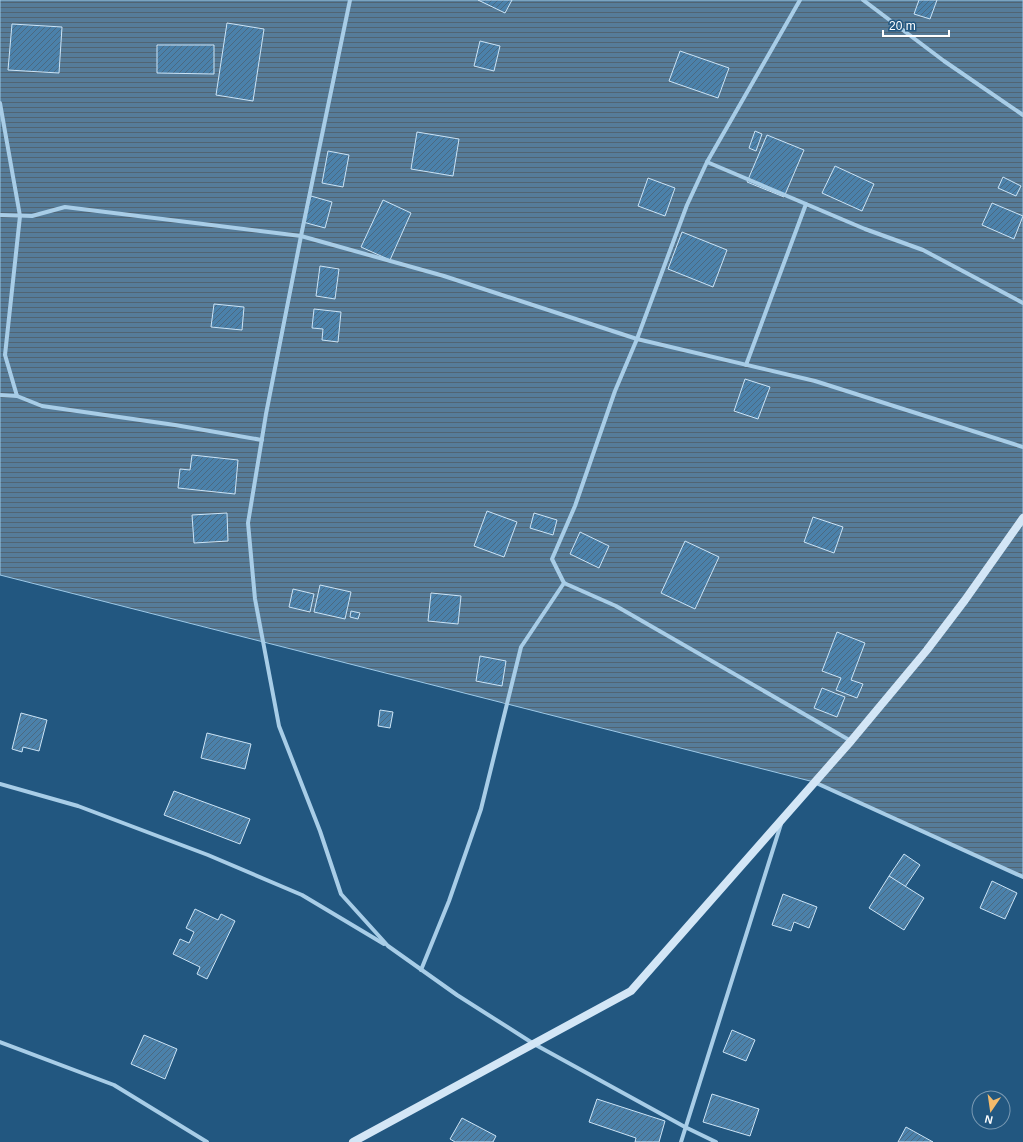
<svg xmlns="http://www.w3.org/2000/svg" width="1023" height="1142" font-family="Helvetica,sans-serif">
  <defs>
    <pattern id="water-rules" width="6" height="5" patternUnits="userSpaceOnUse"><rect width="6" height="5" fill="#567c99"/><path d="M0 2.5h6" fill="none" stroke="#516472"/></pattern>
    <pattern id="building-hatch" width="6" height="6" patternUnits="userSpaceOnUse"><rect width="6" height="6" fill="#4b81aa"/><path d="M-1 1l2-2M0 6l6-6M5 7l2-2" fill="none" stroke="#4b6980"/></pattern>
  </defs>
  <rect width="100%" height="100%" fill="#225780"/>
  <polygon fill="url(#water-rules)" stroke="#9cc9e8" points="0,0 1023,0 1023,877 814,782 0,575"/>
  <g fill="url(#building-hatch)" stroke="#cce4f6">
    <polygon points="478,0 512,0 505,13"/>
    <polygon points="919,0 937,0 930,19 914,14"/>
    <polygon points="227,23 264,29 253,101 216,95"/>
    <polygon points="12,24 62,27 59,73 8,70"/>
    <polygon points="480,41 500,46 494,71 474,66"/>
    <polygon points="157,45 214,45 214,74 157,73"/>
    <polygon points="680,51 729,68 718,98 669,81"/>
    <polygon points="755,131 762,134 756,151 749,148"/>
    <polygon points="417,132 459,139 453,176 411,169"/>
    <polygon points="767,135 804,150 784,197 747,182"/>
    <polygon points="328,151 349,155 343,187 322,183"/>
    <polygon points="835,166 874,184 862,211 822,193"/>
    <polygon points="1003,177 1021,186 1016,196 998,188"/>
    <polygon points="648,178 675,188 665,216 638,206"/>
    <polygon points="311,196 332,202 325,228 303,222"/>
    <polygon points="383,200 411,213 390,260 361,247"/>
    <polygon points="992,203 1023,216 1014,239 982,225"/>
    <polygon points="682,232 727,250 713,287 668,269"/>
    <polygon points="320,266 339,269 335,299 316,296"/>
    <polygon points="214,304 244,307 242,330 211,327"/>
    <polygon points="314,309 341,312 338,342 322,340 323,329 312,328"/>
    <polygon points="745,379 770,387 758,419 734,411"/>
    <polygon points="192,455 238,460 235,494 178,488 180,469 190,470"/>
    <polygon points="487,511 517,522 504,557 474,546"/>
    <polygon points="227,513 228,541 194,543 192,515"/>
    <polygon points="534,513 557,520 553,535 530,528"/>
    <polygon points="813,517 843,527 834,553 804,542"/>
    <polygon points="580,532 609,546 599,568 570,554"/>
    <polygon points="685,541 719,557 695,609 661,593"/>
    <polygon points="320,585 351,592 345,619 314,612"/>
    <polygon points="293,589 314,594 310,612 289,607"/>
    <polygon points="431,593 461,596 458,624 428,621"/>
    <polygon points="351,611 360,613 358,619 350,617"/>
    <polygon points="837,632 865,643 851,680 863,684 857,698 836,690 841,678 822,671"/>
    <polygon points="480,656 506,661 502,686 476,681"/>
    <polygon points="822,688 845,697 837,717 814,708"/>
    <polygon points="380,710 393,712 390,728 378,726"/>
    <polygon points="21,713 47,720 39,751 23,747 22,752 12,749"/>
    <polygon points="207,733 251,744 245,769 201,758"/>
    <polygon points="174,791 250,819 240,844 164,815"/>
    <polygon points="904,854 920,865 905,887 889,876"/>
    <polygon points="889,876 924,898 904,930 869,908"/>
    <polygon points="992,881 1017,893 1005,919 980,908"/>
    <polygon points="783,894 817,907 809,928 794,922 791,931 772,925"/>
    <polygon points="195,909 218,920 221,914 235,921 207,979 197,974 200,967 173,954 180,939 189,943 194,932 186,928"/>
    <polygon points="732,1030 755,1040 746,1061 723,1052"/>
    <polygon points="144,1035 177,1049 165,1079 131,1064"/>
    <polygon points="712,1094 759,1109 750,1136 703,1122"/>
    <polygon points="597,1099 665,1121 659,1142 635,1142 636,1138 589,1122"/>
    <polygon points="462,1118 496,1136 493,1142 455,1142 450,1139"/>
    <polygon points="906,1127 933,1142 898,1142"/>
  </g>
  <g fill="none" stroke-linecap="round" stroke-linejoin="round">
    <g stroke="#a8cde7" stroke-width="4">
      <polyline points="350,0 301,236 266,414 248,523 255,599 279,726 320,831 341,894 388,946 457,995 534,1044 685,1127 716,1142"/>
      <polyline points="800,0 707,162 687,205 637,339 615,391 575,506 552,559 564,583 616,606 851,741"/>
      <polyline points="863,0 944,61 1023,115"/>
      <polyline points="0,103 20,216 5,355 17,396"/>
      <polyline points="707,162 865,229 923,250 1023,303"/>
      <polyline points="0,215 32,216 65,207 301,236 444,276 637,339 815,381 1023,447"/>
      <polyline points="746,365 806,204"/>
      <polyline points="0,395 17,396 42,406 175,425 262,440"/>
      <polyline points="814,782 1023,877"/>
      <polyline points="0,784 78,806 208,855 302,895 384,944"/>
      <polyline points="421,970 449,901 481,809 521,647 564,583"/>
      <polyline points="0,1042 114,1085 207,1142"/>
      <polyline points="681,1142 781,824"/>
    </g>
    <polyline stroke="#d3e6f6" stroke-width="8" points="353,1142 631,991 851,741 927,650 965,600 1023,518"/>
  </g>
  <g transform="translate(991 1110) rotate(193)"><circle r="19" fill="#225780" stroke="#7a9ab3"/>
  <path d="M0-3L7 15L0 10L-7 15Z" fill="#f3ba6b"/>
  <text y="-6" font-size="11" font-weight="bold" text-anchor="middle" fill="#ffffff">N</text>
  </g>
  <path d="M883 30v6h66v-6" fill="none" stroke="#ffffff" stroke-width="2"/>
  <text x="889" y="30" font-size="12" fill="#ffffff" stroke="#225780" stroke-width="3" paint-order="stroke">20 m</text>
</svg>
